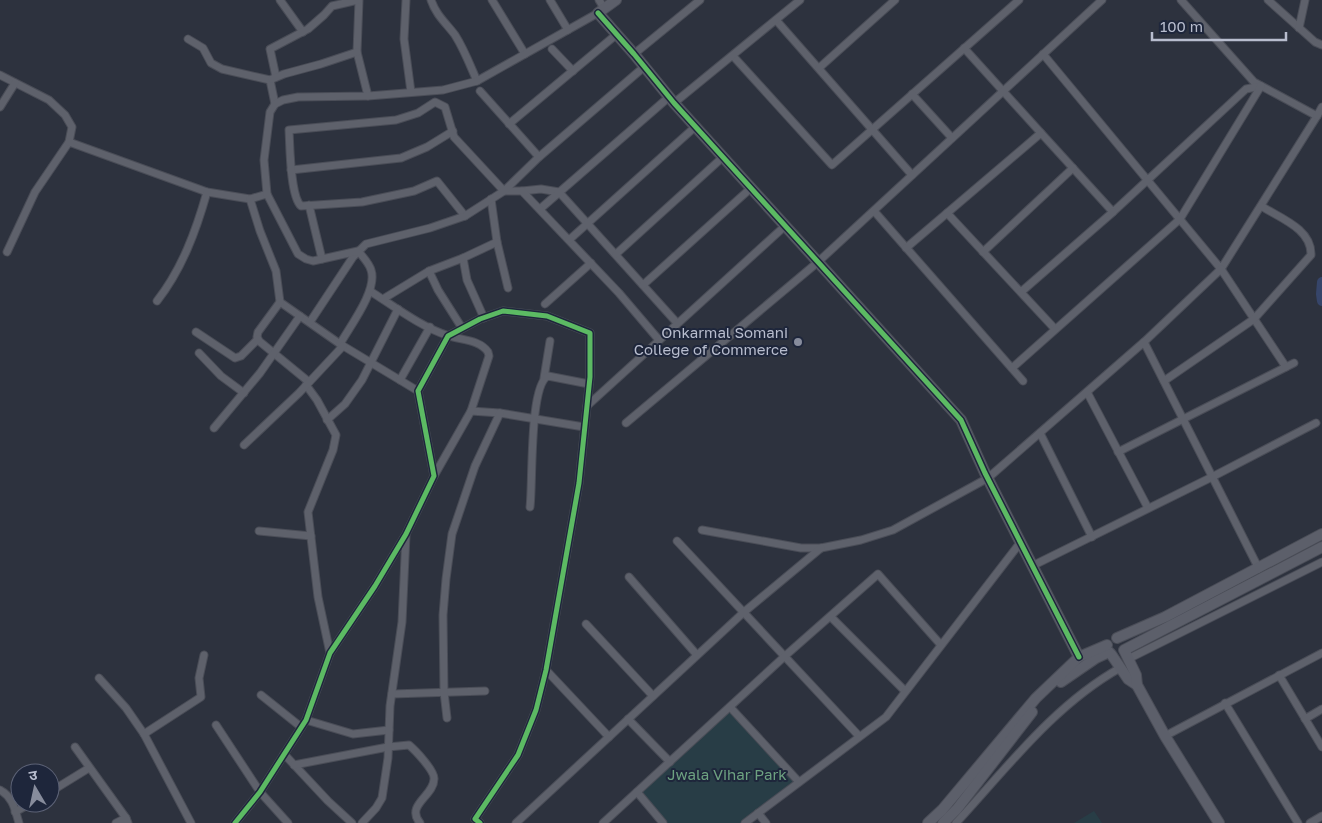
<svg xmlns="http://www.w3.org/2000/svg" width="1322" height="823" font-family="'Golos Text','Noto Sans Devanagari',sans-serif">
  <rect width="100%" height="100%" fill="#2d323e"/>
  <g fill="#283d46">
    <polygon points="730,707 799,782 745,823 663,823 637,792"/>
    <polygon points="1094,811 1102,823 1074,823"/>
  </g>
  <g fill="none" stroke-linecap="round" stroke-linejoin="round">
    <polyline stroke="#36456a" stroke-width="10" points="1322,282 1321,294 1322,301"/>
    <defs>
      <g id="street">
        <polyline points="280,0 303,32"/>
        <polyline points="359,0 357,52 368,96"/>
        <polyline points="406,0 404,39 411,92"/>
        <path d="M431,0C436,15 446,23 455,35C464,49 470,65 477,81"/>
        <polyline points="492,0 525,54"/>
        <polyline points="550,0 568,30"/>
        <polyline points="599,0 604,8"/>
        <polyline points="1268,0 1315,42 1322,45"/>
        <polyline points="776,20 912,175"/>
        <polyline points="1299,28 1305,0"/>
        <polyline points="188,39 203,48 211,63 222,69 270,80 275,104"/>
        <polyline points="964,48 1041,133"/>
        <polyline points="552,49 573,71"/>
        <polyline points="634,54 700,0"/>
        <polyline points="1043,54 1221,269 1317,116 1254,82 1181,0"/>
        <polyline points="733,56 832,165 1019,0"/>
        <polyline points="819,68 895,0"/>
        <polyline points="0,75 49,100 65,115 72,127 69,142 35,192 7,252"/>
        <polyline points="276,77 270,49 308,29 324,15 332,6 358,0"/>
        <polyline points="272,79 284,74 321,64 357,52"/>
        <polyline points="480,91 539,157"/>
        <polyline points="912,94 952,138"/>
        <polyline points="674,103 800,0"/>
        <polyline points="0,107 15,83"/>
        <polyline points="1317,116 1322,107"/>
        <polyline points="509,124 617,34"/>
        <polyline points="69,142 207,192 250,199 267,194"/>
        <polyline points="291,170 401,158 427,147 453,131"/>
        <polyline points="522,191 541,189 559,192 677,323"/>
        <polyline points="250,199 260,231 276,271 280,302 340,344 418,391"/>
        <polyline points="491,199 497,242 508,288"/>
        <polyline points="309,205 322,259"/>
        <polyline points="540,209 669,97"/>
        <polyline points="874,211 1023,381"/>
        <polyline points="947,213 1055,329"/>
        <path d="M465,216L437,181L414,191L362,202L301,206C290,196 290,146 289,130L396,120L418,113L435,102L445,107L454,137L504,191H522L619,293L659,340"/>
        <polyline points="569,240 695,127"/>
        <polyline points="906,248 1041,133 1113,212 1246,89 1261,86"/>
        <polyline points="983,252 1073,168"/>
        <polyline points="616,254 723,157"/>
        <polyline points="463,258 467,280 484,318"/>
        <polyline points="429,271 438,290 462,328"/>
        <polyline points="643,285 751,188"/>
        <path d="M370,291C395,307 421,327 449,336C462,340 480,340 488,352L489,356L471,411L434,476"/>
        <polyline points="1021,292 1113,212"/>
        <polyline points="383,299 429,271 463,258 497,242"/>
        <path d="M157,301C182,269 196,231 207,192"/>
        <polyline points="280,302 258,332 257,337 259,341 309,382"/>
        <polyline points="545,304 591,263"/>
        <polyline points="310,322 353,257 366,244 430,228 465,216 504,191 539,157 644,67"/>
        <polyline points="196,332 235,358 241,356 258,339"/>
        <polyline points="1144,342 1221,269 1286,367"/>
        <path d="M340,344C350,326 378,290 371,270C369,263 363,257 358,251L313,261L306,259L298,254L267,194L264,160L270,112L275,104L283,100L298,97L368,96L443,90L477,81L598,13"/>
        <polyline points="199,353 221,376 244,393"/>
        <polyline points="1012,368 1180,219 1261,86"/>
        <polyline points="544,378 550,341"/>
        <polyline points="400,380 430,327"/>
        <path d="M1164,381L1254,319L1311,255C1312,229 1280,218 1261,206"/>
        <polyline points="306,385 317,400 336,435 333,450 308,512 318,597 330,653"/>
        <polyline points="1087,392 1148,508"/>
        <polyline points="587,406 785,226"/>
        <polyline points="471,411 500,413 584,427"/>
        <polyline points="327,420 345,404 362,380 398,309"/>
        <polyline points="626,423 818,262 1102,0"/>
        <polyline points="214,428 260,373 300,316"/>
        <polyline points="1040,433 1092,537"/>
        <polyline points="244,445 299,393 343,346"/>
        <polyline points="1118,452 1294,363"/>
        <path d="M530,507C533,485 529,385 548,376L589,384"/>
        <polyline points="702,530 801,548 821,548 861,540 893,530 988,478 1144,342 1259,569"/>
        <polyline points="259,531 311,536"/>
        <polyline points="677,541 859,736"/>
        <polyline points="1032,566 1212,477 1316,423"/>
        <polyline points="629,577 697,655"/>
        <polyline points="831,617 905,691"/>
        <polyline points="586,624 653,696"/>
        <polyline points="1128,659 1322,562"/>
        <polyline points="546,670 609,737"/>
        <polyline points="1279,675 1322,747"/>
        <polyline points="99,678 126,708 144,734"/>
        <polyline points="392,694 485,691"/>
        <polyline points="261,695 301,727"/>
        <polyline points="1225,703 1298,823"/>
        <polyline points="730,707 799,782"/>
        <polyline points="447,718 444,692 443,615 446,579 452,534 475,466 500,413"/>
        <polyline points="628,719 670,762"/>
        <polyline points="1305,719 1322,709"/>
        <polyline points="306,720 353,734 389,730"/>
        <polyline points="216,725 260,792 288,823"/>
        <polyline points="1165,736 1322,653"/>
        <polyline points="75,747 126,818"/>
        <polyline points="284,754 328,801 352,823"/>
        <path d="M294,765L388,747L409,745C415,750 435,771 434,779C434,796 405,805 420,823"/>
        <path d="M0,790C13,797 15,810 19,823"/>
        <polyline points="50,792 89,768"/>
        <polyline points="637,792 663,823"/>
        <polyline points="15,812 31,803"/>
        <polyline points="758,813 766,823"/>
        <polyline points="116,823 126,818 128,823"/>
        <polyline points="191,823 144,734 201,697 199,678 204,655"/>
        <polyline points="235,823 260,792 306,720 330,653 375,586 406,534 434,476 418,391 448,336 480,319 503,311 547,316 590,333 590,377 579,483 546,670 536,710 518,755 475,819 480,823"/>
        <polyline points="362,823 376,808 382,798 388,758 390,706 402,622 406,535"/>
        <polyline points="516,823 744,612 821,548"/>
        <polyline points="603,823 785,656 878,574 941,645"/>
        <polyline points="745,823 886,717 1020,543"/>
        <path d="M956,823C1006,769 1054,705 1120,668"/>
        <polyline points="1310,823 1322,816"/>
      </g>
      <g id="secondary">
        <polyline points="616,0 598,13 634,54 674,103 961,420 985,473 1079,657"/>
        <polyline points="1117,638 1165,617 1322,534"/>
        <polyline points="1111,654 1128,679 1137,685"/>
        <polyline points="1061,682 1096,658 1109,652"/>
        <polyline points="928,823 942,810 1036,698 1079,657 1107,645"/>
        <polyline points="943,823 957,809 1032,712"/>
        <polyline points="1219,823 1165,736 1137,685 1136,675 1124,650 1322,547"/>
      </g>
    </defs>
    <use href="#street" stroke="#4a4d57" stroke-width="9"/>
    <use href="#secondary" stroke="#4a4d57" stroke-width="12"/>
    <use href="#street" stroke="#5e616b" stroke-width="7"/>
    <use href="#secondary" stroke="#5c5f6a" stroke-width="10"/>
    <defs>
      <g id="cycleway">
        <polyline points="598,13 634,54 674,103 961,420 985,473 1079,657"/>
        <polyline points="235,823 260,792 306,720 330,653 375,586 406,534 434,476 418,391 448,336 480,319 503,311 547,316 590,333 590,377 579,483 546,670 536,710 518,755 475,819 480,823"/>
      </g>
    </defs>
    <use href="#cycleway" stroke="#1e263b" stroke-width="8"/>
    <use href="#cycleway" stroke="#5cba63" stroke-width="5"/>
  </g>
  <circle fill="#878c9c" stroke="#1e263b" stroke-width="2" cx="798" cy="342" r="5"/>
  <g text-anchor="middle" stroke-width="4" stroke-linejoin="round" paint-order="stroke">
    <g font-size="15" fill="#b8bdce" stroke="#1e263b" text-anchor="end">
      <text x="788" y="338">Onkarmal Somani<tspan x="788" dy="17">College of Commerce</tspan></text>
    </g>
    <g font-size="15" fill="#6da180" stroke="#1e263b">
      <text x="727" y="780">Jwala Vihar Park</text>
    </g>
  </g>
  <g transform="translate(35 788) rotate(351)"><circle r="24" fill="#1e263b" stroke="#5c6276"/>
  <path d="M0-4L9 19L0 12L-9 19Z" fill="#878c9c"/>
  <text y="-8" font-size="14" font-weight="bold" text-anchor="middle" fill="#b8bdce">उ</text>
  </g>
  <path d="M1152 32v8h134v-8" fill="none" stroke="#b8bdce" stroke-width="2.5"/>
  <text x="1160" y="32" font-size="15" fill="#b8bdce" stroke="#1e263b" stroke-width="4" paint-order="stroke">100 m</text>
</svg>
